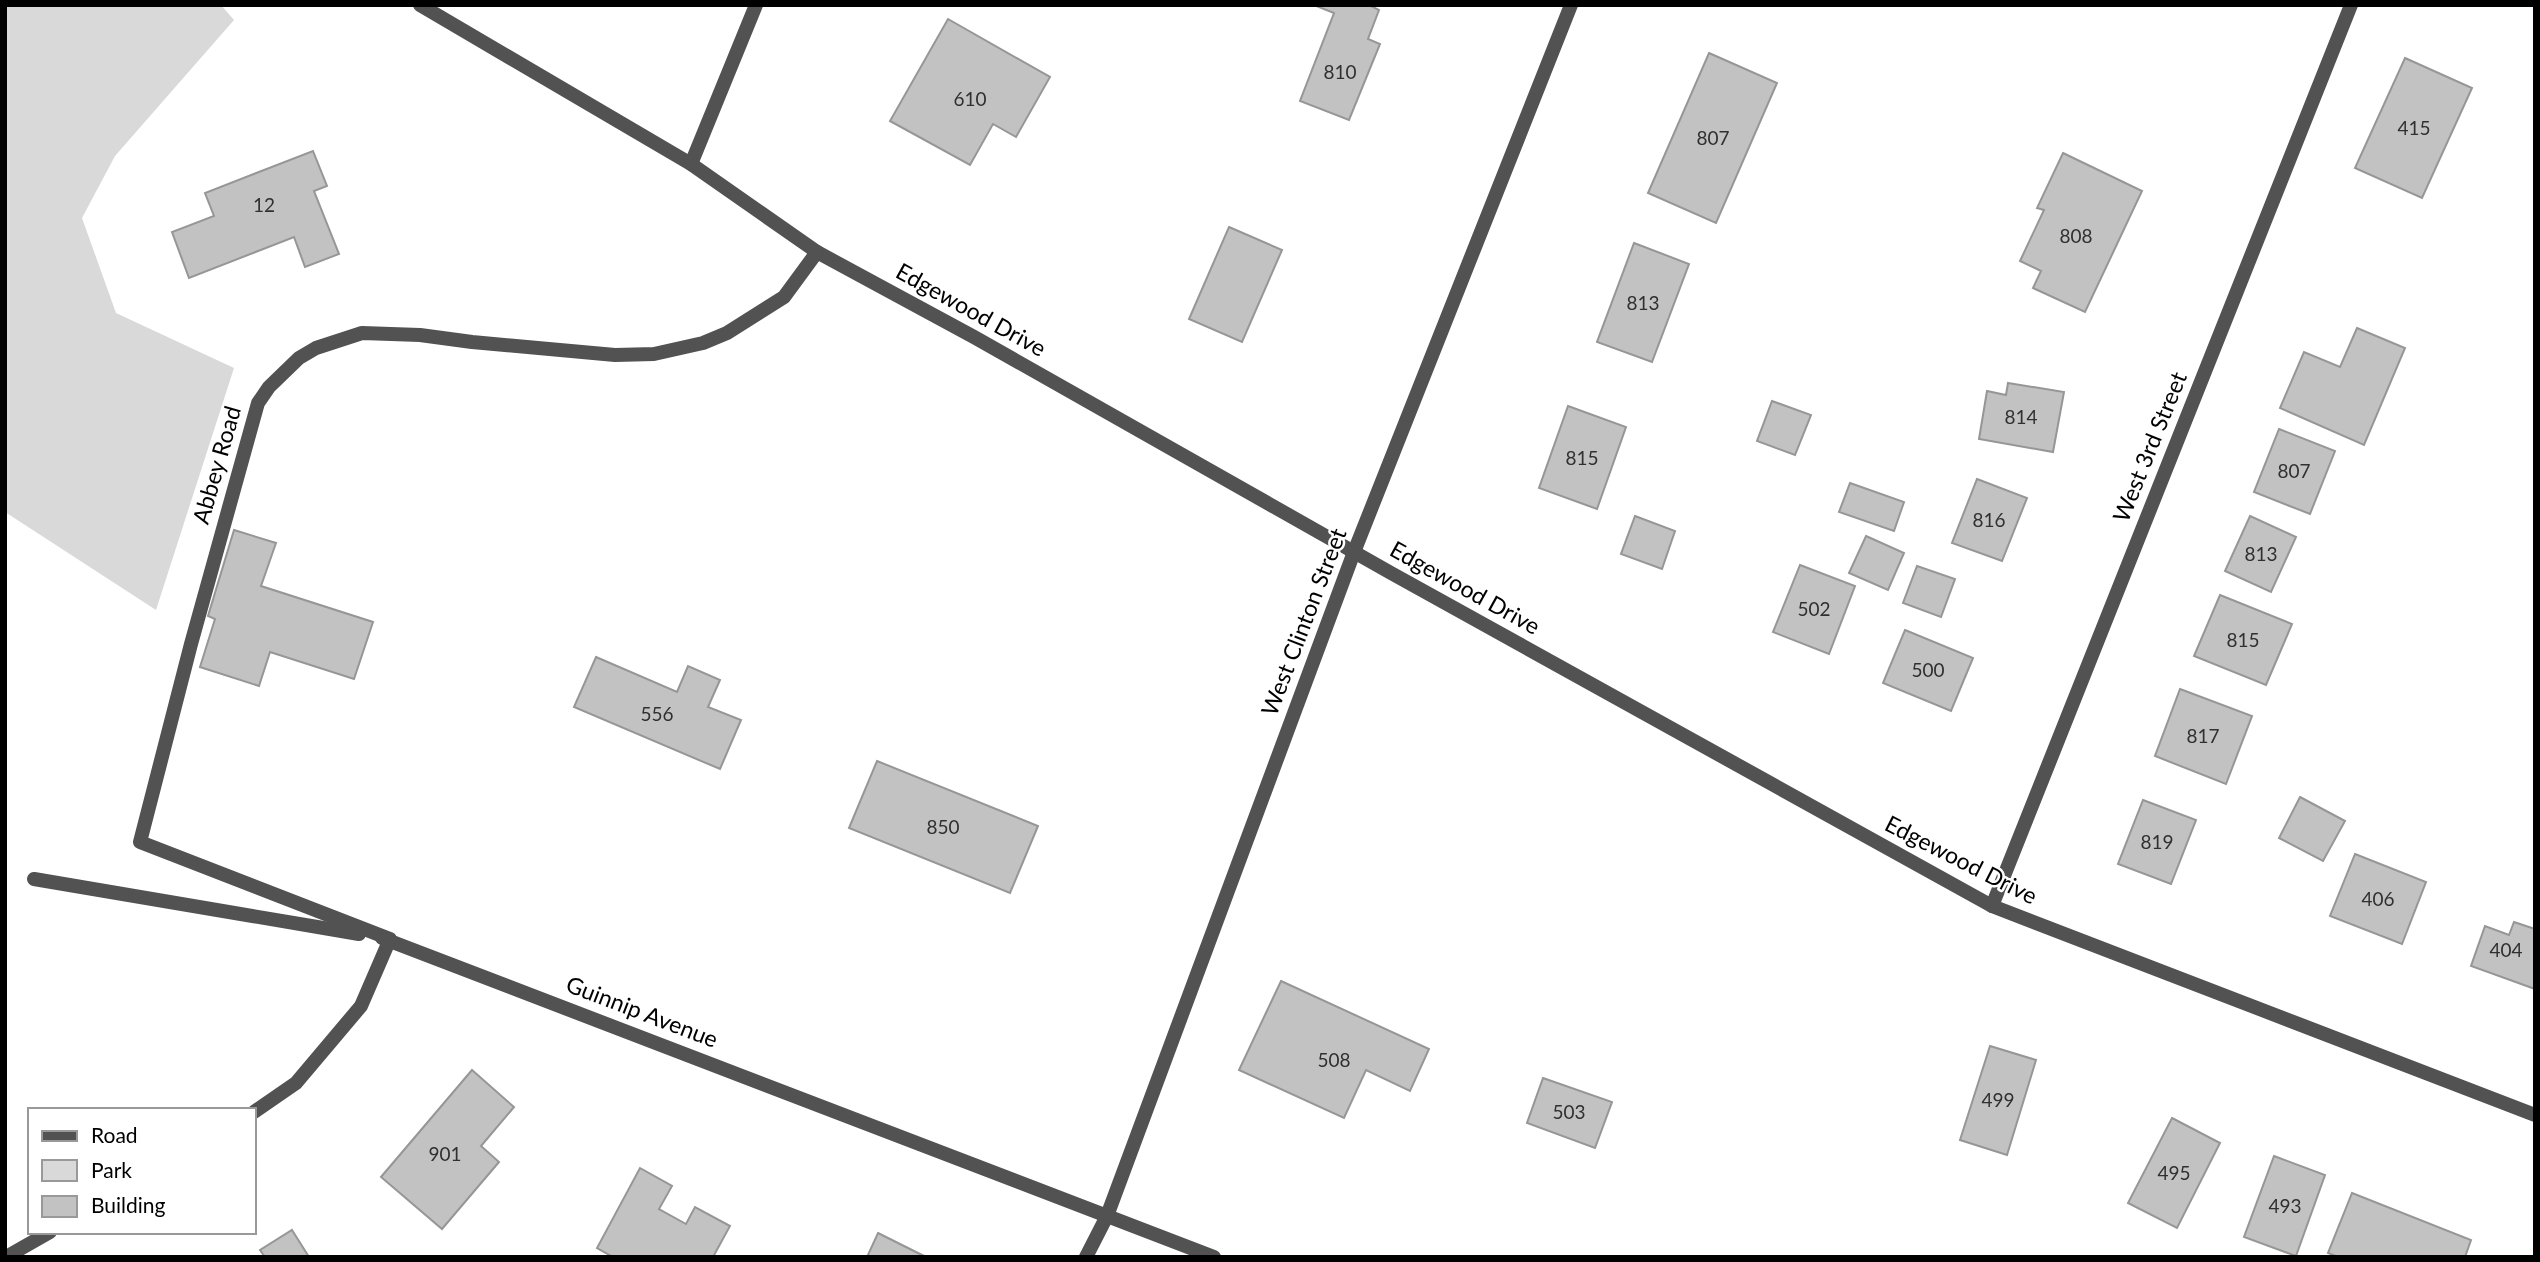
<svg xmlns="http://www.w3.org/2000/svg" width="2540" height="1262" font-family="Lato,sans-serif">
  <rect width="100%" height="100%" fill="#fff"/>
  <polygon fill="#d9d9d9" points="5,5 221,5 234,20 115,156 82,218 116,313 234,368 156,610 5,512"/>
  <g fill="#c2c2c2" stroke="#969696" stroke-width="2">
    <polygon points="1314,5 1369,5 1379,10 1368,39 1380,44 1349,120 1300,101 1334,13"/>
    <polygon points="948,19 1050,77 1016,137 993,124 970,165 890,121"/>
    <polygon points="1709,53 1777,83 1716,223 1648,193"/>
    <polygon points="2405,58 2472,88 2422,198 2355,168"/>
    <polygon points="313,151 327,186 314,191 339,254 305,267 294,237 189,278 172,232 214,216 205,193"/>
    <polygon points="2063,153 2142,191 2085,312 2033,288 2041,271 2020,261 2044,210 2037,208"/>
    <polygon points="1229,227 1282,250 1242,342 1189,319"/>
    <polygon points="1634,243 1689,264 1652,362 1597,342"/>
    <polygon points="2357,328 2405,348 2364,445 2280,408 2304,352 2340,367"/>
    <polygon points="2008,383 2064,392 2053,452 1979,439 1987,391 2006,395"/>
    <polygon points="1772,401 1811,415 1795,455 1757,441"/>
    <polygon points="1568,406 1626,427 1597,509 1539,488"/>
    <polygon points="2279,429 2335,451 2310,514 2254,492"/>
    <polygon points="1977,479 2027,498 2002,561 1952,543"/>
    <polygon points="1850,483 1904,502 1894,531 1839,512"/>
    <polygon points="1635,516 1675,531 1662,569 1621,554"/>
    <polygon points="2250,516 2296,537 2271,592 2225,571"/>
    <polygon points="234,530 276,543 261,586 373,622 354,679 270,652 259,686 200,667 215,619 208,616"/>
    <polygon points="1866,536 1904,553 1888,590 1849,573"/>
    <polygon points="1800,565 1855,586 1829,654 1773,632"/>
    <polygon points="1917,566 1955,579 1941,617 1903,603"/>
    <polygon points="2220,595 2292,624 2266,685 2194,656"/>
    <polygon points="1905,630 1973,658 1951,711 1883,683"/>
    <polygon points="596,657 677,692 688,666 720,680 708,707 741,720 720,769 574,707"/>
    <polygon points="2180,689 2252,716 2226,784 2155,756"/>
    <polygon points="877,761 1038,826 1010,893 849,828"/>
    <polygon points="2300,797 2345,821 2323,861 2279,838"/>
    <polygon points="2143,800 2196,820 2171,884 2118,864"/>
    <polygon points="2355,854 2426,882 2402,944 2330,916"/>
    <polygon points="2514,922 2535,929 2535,989 2471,966 2485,926 2509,935"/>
    <polygon points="1281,981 1429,1049 1410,1091 1366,1070 1344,1118 1239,1070"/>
    <polygon points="1990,1046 2036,1060 2007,1155 1960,1140"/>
    <polygon points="472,1070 514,1107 481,1146 499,1162 442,1229 381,1177"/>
    <polygon points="1543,1078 1612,1102 1595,1148 1527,1123"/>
    <polygon points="2172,1118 2220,1143 2177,1228 2128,1203"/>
    <polygon points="2274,1156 2325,1175 2296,1256 2244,1237"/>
    <polygon points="640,1168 672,1186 659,1209 686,1224 695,1207 730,1226 713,1257 613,1257 597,1248"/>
    <polygon points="2352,1193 2471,1240 2465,1257 2338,1257 2328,1253"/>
    <polygon points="292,1230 309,1257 265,1257 260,1250"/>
    <polygon points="878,1233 926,1257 867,1257"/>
  </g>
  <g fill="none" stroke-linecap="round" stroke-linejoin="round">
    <g stroke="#525252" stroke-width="14">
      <polyline points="420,5 691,164 817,252 974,337 1391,573 1992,906 2535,1115"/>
      <polyline points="691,164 756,5"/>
      <polyline points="34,879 359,934"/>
      <polyline points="1992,906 2351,5"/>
      <polyline points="382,938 1214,1257"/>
      <polyline points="254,1112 296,1083 361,1006 390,939 140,842 191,644 258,403 269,387 299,358 316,348 362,333 420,335 472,342 615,355 654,354 703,343 727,333 784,297 817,252"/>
      <polyline points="6,1257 50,1232"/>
      <polyline points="1086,1257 1107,1216 1354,552 1571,5"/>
    </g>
  </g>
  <g text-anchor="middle" stroke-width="5" stroke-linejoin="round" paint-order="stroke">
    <g font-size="19" fill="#303030">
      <text x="1340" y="79">810</text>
      <text x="970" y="106">610</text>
      <text x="2414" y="135">415</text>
      <text x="1713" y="145">807</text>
      <text x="264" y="212">12</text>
      <text x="2076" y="243">808</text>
      <text x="1643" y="310">813</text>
      <text x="2021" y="424">814</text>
      <text x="1582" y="465">815</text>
      <text x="2294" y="478">807</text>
      <text x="1989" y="527">816</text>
      <text x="2261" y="561">813</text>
      <text x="1814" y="616">502</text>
      <text x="2243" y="647">815</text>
      <text x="1928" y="677">500</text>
      <text x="657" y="721">556</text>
      <text x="2203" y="743">817</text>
      <text x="943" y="834">850</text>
      <text x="2157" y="849">819</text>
      <text x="2378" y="906">406</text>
      <text x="2506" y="957">404</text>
      <text x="1334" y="1067">508</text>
      <text x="1998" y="1107">499</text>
      <text x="1569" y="1119">503</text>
      <text x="445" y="1161">901</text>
      <text x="2174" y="1180">495</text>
      <text x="2285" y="1213">493</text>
    </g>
    <g font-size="23" fill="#000" stroke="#fff">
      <text transform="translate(971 310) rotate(29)" y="8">Edgewood Drive</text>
      <text transform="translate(2150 447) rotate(-68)" y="8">West 3rd Street</text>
      <text transform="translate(217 465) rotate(-74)" y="8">Abbey Road</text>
      <text transform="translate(1465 588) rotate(29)" y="8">Edgewood Drive</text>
      <text transform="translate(1304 622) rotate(-69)" y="8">West Clinton Street</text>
      <text transform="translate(1961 860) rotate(27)" y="8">Edgewood Drive</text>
      <text transform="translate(642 1012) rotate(21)" y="8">Guinnip Avenue</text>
    </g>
  </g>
  <rect width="2540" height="1262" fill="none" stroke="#000000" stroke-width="14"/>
  <rect x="28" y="1108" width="228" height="126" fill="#ffffff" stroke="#999999" stroke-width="2"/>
  <rect x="42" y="1131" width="35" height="10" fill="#525252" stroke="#999999" stroke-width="2"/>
  <text x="91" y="1143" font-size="21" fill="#000000">Road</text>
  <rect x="42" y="1160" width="35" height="21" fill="#d9d9d9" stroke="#999999" stroke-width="2"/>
  <text x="91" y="1178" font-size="21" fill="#000000">Park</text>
  <rect x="42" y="1196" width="35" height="21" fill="#c2c2c2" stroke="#999999" stroke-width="2"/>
  <text x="91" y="1213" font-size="21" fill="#000000">Building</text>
</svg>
